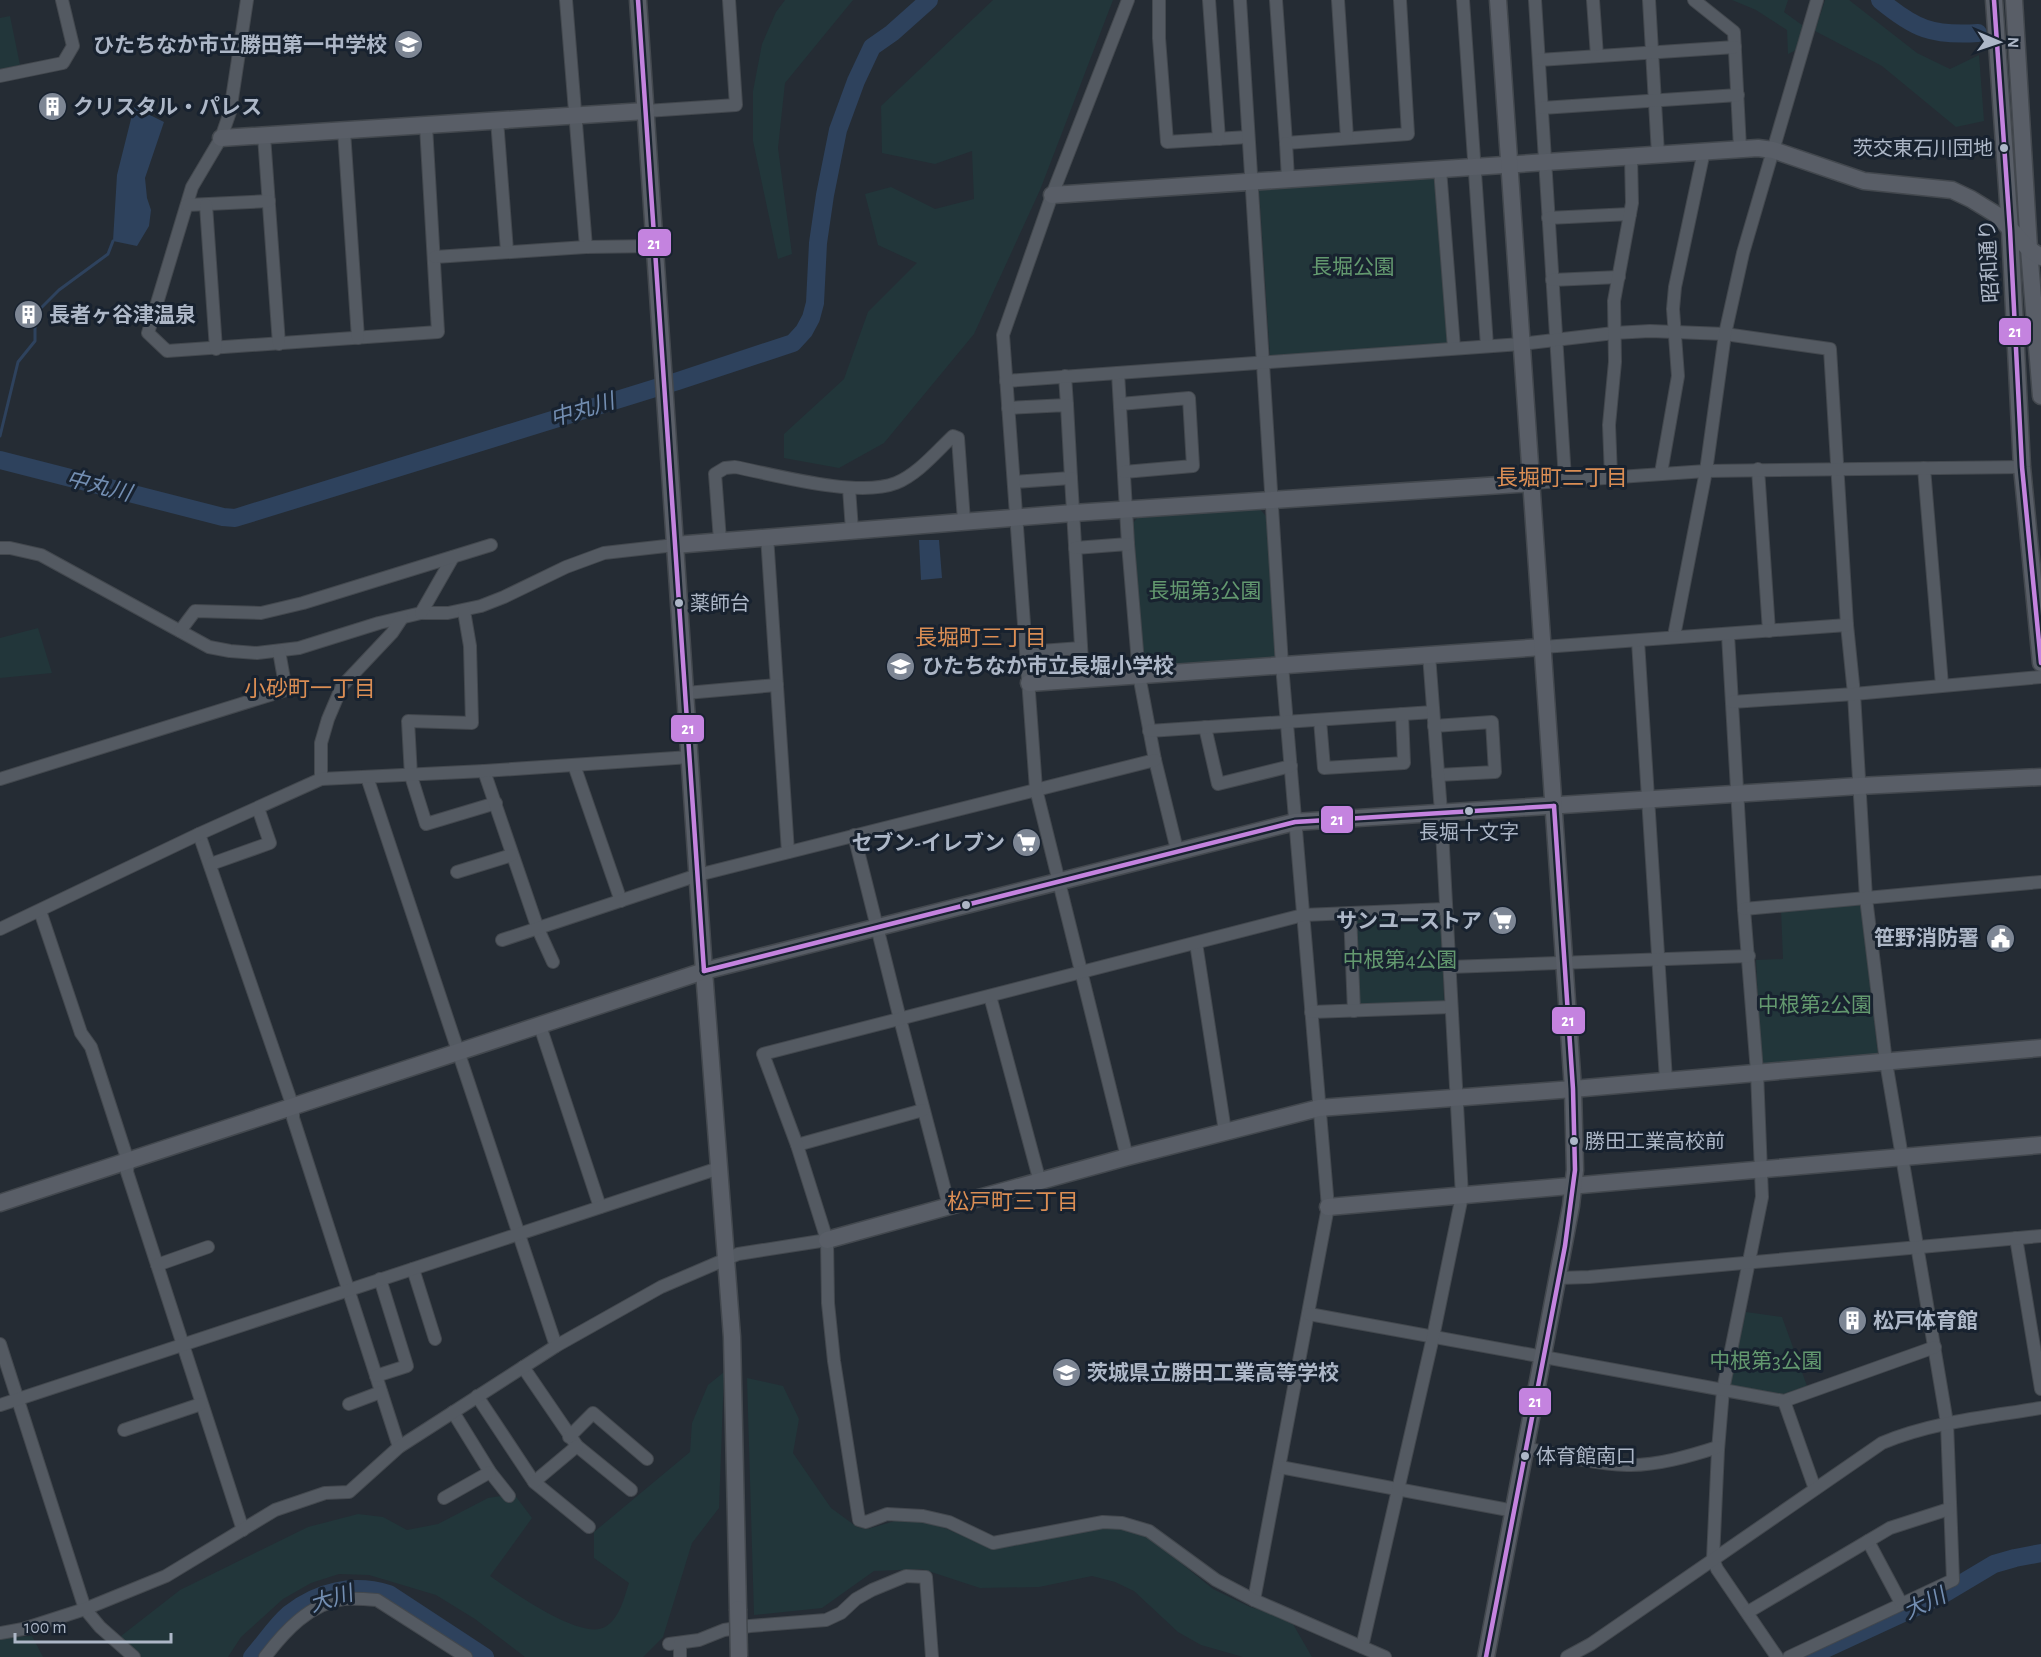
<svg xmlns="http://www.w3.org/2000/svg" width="2041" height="1657" font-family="'Alegreya Sans','Noto Sans JP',sans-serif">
  <rect width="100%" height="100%" fill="#252c34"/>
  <g fill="#22363a">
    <polygon points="785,0 853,0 785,83 778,148 792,254 778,259 753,141 753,91 762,44 776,12"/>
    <polygon points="993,0 1113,0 1040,190 974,334 884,443 839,468 784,458 784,434 844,379 868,312 917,263 878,245 865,194 891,187 935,209 974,199 972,151 935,164 882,153 881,106"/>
    <polygon points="1732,0 1788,0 1784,12 1802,25 1800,48 1788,54 1787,30 1756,10"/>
    <polygon points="1825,0 1849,0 1917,53 1950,69 1979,55 1984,121 1956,127 1882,66 1815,31"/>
    <polygon points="10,16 20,65 0,69 0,18"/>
    <polygon points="1437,178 1448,345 1270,356 1259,190"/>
    <polygon points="1260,509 1269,520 1276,658 1146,668 1142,663 1133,523 1137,518"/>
    <polygon points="38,628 52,673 0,678 0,638"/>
    <polygon points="1861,905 1878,1055 1765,1064 1761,1062 1756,960 1783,959 1781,910"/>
    <polygon points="1441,914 1444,1002 1359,1005 1356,917"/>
    <polygon points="1746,1312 1782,1317 1807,1386 1783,1394 1729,1385"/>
    <path d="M724,1372L719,1508L692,1543L663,1637L643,1657H525L475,1619L436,1595L369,1575L339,1574L311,1583L283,1599L241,1637L228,1657H130L121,1636L180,1590L308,1527L358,1514L383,1517L407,1530L438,1524L488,1498L514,1494L532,1518L490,1576C510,1590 581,1641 605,1627C620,1618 624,1598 629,1583L594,1558V1532L690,1452L692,1423L708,1385Z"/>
    <polygon points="747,1378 783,1386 799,1419 793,1453 831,1508 857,1527 868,1529 898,1520 924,1522 947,1529 992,1549 1104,1527 1124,1529 1145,1534 1213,1589 1250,1607 1290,1619 1312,1657 1243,1657 1201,1645 1178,1632 1134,1591 1115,1582 1092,1576 1039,1587 980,1588 922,1569 874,1571 822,1608 754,1615"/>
    <polygon points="32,1636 43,1657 0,1657 0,1638"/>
  </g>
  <g fill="#2e425d">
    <polygon points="134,107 164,122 145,178 147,198 151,210 149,226 137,246 113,241 117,175"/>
    <polygon points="919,540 939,540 942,578 921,580"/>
  </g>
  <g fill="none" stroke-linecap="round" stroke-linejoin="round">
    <polyline stroke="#2e425d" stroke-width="3" points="0,436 18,362 35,341 35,328 40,309 59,290 108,254 113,241"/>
    <g stroke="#2e425d" stroke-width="18">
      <path d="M1880,0C1915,29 1932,36 1978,33"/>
      <polyline points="0,460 223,517 235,518 678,381 793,343 804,331 811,318 815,303 818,243 825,195 838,130 856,81 872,47 892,33 929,0"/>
      <path d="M252,1657C264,1644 275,1626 289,1614C318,1591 353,1583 389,1594L485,1657"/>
      <polyline points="1808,1657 1942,1595 1994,1564 2015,1558 2041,1553"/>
    </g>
    <defs>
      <g id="street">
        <polyline points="247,0 230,112 221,138 192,187 148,333 167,351 438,332 426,126"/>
        <polyline points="566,0 586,247"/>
        <polyline points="1159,0 1159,38 1167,142 1248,137"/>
        <polyline points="1209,0 1219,139"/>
        <polyline points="1240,0 1282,665 1328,1207 1254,1600"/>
        <polyline points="1276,0 1286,143 1408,134 1400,0"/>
        <polyline points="1338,0 1347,138"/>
        <polyline points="1463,0 1487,346"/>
        <polyline points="1535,0 1565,479"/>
        <polyline points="1593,0 1597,56"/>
        <polyline points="1649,0 1658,154"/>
        <polyline points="1694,0 1734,32 1740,148"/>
        <polyline points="1539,60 1735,47"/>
        <polyline points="0,76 63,63 73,46 62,0"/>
        <polyline points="1542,108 1738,95"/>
        <polyline points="646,111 736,105 729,0"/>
        <polyline points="497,120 507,251"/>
        <polyline points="344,131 358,338"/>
        <polyline points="264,136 279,344"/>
        <polyline points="1286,143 1288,179"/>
        <polyline points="1440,169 1454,348"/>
        <polyline points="187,205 269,201"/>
        <polyline points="206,205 216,349"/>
        <polyline points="1548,218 1630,214"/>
        <polyline points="435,257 586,247 655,246"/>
        <polyline points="1552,280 1619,277"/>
        <polyline points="1118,373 1128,544 1139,675 1155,760 1177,850"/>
        <polyline points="1065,376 1067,405"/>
        <polyline points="1006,381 1521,344 1614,333 1650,331 1725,334 1830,349 1847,625 1854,694 1866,898 1886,1062 1947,1423 1953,1580 1789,1657"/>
        <polyline points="1120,404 1189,398 1193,466 1124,472"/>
        <polyline points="1008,408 1067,405 1071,478 1014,482"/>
        <polyline points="1924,468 1942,685"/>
        <polyline points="1758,469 1769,631"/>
        <polyline points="1661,473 1678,376 1673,309 1675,287 1704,151"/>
        <polyline points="1611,476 1609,425 1615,362 1614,301 1632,203 1631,156"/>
        <polyline points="1071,478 1083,679"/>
        <polyline points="1532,483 1706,471 2022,467"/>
        <polyline points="849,488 852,530"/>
        <polyline points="767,536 788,852"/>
        <path d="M720,540L715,474L725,468L735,467C776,475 858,498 896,483C918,474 936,452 953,436L958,438L964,521"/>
        <polyline points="0,548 10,548 41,555 209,647 230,651 257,653 299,648 379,623 421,613 448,613 481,606 504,597 566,567 604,553 675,545"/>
        <polyline points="1075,548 1128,544"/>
        <polyline points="464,611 470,646 472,723 408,721 411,776 426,824 496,803"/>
        <polyline points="421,613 453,557"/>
        <polyline points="180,631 195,611 261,613 303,603 491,545"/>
        <polyline points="1728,635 1744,909 1757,1072 1762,1197 1723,1390 1718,1450 1713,1559 1717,1569 1777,1657"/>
        <polyline points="1674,636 1706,471 1725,334 1743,253 1817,0"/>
        <polyline points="1638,641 1666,1080"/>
        <polyline points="1543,647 1847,625"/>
        <polyline points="1027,652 1081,648"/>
        <polyline points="686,693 777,685"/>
        <polyline points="1732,702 1854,694 2041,677"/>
        <polyline points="1320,720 1324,768 1404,763 1402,714"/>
        <polyline points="1434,726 1492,722 1495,772 1438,775"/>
        <polyline points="1205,727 1218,784 1291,766"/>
        <polyline points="1149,731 1433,712"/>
        <polyline points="574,765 621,901"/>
        <polyline points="484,771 538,929 553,962"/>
        <polyline points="367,777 556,1346"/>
        <polyline points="0,779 286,690 279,651"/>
        <polyline points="321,779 321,743 328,719 342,686 392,633 402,618"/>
        <polyline points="199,834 293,1107 293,1118 399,1447"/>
        <polyline points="854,835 900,1019 949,1206"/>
        <polyline points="211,864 270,843 258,808"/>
        <polyline points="457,872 512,855"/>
        <polyline points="1744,909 2041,882"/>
        <polyline points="40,911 81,1033 91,1047 128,1161 127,1172 243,1530"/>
        <polyline points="1350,913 1354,1011"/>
        <polyline points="0,929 199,834 321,779 484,771 690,757"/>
        <polyline points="502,940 698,875 1155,760"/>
        <polyline points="1196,943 1225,1131"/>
        <polyline points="1449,967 1749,956"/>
        <polyline points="990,996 1040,1182"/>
        <polyline points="1311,1012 1451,1007"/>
        <polyline points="540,1026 600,1207"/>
        <polyline points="797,1145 923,1110"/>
        <polyline points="1127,1157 1036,789 1003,335 1052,195 1128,0"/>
        <polyline points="2016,1238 2041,1389"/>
        <polyline points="157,1265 208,1247"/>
        <polyline points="413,1269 435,1339"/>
        <polyline points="1559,1278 1589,1277 2041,1236"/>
        <polyline points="1309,1314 1784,1401 1935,1347"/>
        <polyline points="0,1344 85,1609 100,1627 134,1657"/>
        <polyline points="523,1367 577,1446 631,1490"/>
        <polyline points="376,1376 407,1366 380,1279"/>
        <polyline points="477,1396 534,1482 589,1527"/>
        <polyline points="1784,1401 1815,1489"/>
        <polyline points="349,1404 381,1392"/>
        <polyline points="0,1405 719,1168"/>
        <polyline points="453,1412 490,1472 509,1496"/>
        <polyline points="124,1430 201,1404"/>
        <polyline points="569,1437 593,1413 647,1459"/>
        <path d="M1526,1448C1559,1455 1593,1464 1627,1465C1656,1466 1690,1456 1718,1447"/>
        <polyline points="1280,1467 1514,1511"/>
        <polyline points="534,1482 577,1446"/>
        <polyline points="444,1498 490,1472"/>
        <polyline points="1868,1541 1901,1603"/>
        <polyline points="1748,1612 1890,1528 1949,1509"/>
        <polyline points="0,1633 23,1629 85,1609 166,1576 275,1510 325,1493 349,1492 399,1447 556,1346 661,1287 738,1254 827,1240"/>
        <polyline points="669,1644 699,1640 724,1630 750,1626 826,1620 841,1613 856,1599 872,1590 906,1576 926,1577 932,1657"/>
        <polyline points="1362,1647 1433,1337 1462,1196 1441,812 1429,655"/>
        <path d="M265,1657C284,1632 310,1603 344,1599C355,1598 366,1599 377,1600L466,1657"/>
        <polyline points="680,1657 680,1643"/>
        <polyline points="1385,1657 1254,1600 1216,1580 1149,1531 1122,1523 1103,1522 993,1543 949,1522 923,1516 887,1514 866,1522 859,1520 834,1361 828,1303 827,1240 797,1145 763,1054 1303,915 1445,909"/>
        <path d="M1567,1657L1591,1644L1882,1443C1932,1422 1987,1417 2041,1408"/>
      </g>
      <g id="secondary">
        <polyline points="638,0 704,971 732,1337 738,1609"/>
        <polyline points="1994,0 2010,230 2022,467 2041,663"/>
        <polyline points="2014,0 2029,249 2041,396"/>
        <polyline points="221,138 646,111"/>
        <polyline points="1052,195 1758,148 1773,150 1864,181 1952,190 1971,199 1997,215 2029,249 2041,257"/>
        <polyline points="675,545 1073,513 1532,483"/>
        <polyline points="1029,683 1543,647"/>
        <polyline points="0,1203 704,971 1295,822 1859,786 2041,777"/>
        <polyline points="1328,1207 2041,1145"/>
        <polyline points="827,1240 1127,1157 1319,1108 1573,1089 2041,1048"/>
        <polyline points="1486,1657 1571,1206 1575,1170 1573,1089 1498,0"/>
      </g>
    </defs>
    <use href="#street" stroke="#43484e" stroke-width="14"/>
    <use href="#secondary" stroke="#43484e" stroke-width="19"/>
    <use href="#street" stroke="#545a62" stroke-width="12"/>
    <use href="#secondary" stroke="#595e67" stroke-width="16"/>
    <defs>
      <polyline id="secondary-bridge" points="738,1609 739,1657"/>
    </defs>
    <use href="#secondary-bridge" stroke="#43484e" stroke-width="19" stroke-linecap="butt"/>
    <use href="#secondary-bridge" stroke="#595e67" stroke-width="16"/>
    <defs>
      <g id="bus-1">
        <polyline points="638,0 704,971"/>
        <polyline points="1994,0 2010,230 2022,467 2041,663"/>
        <polyline points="704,971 1295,822 1554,806"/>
        <polyline points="1486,1657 1565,1246 1575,1170 1573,1089 1554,806"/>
      </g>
    </defs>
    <use href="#bus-1" stroke="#18222f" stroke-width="9"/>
    <use href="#bus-1" stroke="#c483df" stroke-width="4.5"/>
  </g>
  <defs>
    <symbol id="school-disc" viewBox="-11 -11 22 22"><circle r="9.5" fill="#7d8694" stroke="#18222f"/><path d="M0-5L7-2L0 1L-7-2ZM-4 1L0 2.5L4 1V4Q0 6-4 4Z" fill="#fff"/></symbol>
    <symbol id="building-disc" viewBox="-11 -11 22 22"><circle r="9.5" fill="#7d8694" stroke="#18222f"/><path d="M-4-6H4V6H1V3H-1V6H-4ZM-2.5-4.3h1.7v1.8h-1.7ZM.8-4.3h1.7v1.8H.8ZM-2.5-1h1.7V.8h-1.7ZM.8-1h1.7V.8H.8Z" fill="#fff"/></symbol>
    <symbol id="supermarket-disc" viewBox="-11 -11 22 22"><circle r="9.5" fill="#7d8694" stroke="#18222f"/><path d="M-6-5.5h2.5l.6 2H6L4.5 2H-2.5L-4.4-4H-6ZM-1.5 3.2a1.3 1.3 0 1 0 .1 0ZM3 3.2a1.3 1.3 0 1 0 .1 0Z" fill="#fff"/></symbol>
    <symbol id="civic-disc" viewBox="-11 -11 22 22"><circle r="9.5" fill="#7d8694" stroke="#18222f"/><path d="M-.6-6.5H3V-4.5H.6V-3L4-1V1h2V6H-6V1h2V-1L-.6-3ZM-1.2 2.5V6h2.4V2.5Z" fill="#fff"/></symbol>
  </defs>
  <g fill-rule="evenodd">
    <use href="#school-disc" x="392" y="28" width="33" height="33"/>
    <use href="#building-disc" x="36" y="90" width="33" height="33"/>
    <use href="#building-disc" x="12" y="298" width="33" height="33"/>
    <use href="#school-disc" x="884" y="650" width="33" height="33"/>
    <use href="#supermarket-disc" x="1010" y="826" width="33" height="33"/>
    <use href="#supermarket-disc" x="1486" y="904" width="33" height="33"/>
    <use href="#civic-disc" x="1984" y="922" width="33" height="33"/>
    <use href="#building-disc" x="1836" y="1304" width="33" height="33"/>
    <use href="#school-disc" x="1050" y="1356" width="33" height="33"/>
  </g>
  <g fill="#adb7c7" stroke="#18222f" stroke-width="2">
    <circle cx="2004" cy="148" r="5"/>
    <circle cx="679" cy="603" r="5"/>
    <circle cx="1469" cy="811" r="5"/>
    <circle cx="966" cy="905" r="5"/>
    <circle cx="1574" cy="1141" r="5"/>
    <circle cx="1525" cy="1456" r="5"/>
  </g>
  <g text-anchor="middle" stroke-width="6" stroke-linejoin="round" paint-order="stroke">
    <g font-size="20" fill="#adb7c7" stroke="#18222f" text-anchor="start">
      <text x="1993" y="155" text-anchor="end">茨交東石川団地</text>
      <text x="690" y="610">薬師台</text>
      <text x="1469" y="839" text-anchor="middle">長堀十文字</text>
      <text x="1585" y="1148">勝田工業高校前</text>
      <text x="1536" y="1463">体育館南口</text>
    </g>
    <g font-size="21" font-weight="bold" fill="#adb7c7" stroke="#18222f" text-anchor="start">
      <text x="387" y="52" text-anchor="end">ひたちなか市立勝田第一中学校</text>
      <text x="73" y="114">クリスタル・パレス</text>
      <text x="49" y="322">長者ヶ谷津温泉</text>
      <text x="922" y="673">ひたちなか市立長堀小学校</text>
      <text x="1005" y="850" text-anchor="end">セブン-イレブン</text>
      <text x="1482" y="928" text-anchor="end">サンユーストア</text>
      <text x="1979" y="945" text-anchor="end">笹野消防署</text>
      <text x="1873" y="1328">松戸体育館</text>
      <text x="1087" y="1380">茨城県立勝田工業高等学校</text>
    </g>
    <g font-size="21" fill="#adb7c7" stroke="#18222f">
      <text transform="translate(1989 261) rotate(-93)" y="7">昭和通り</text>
    </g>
    <g font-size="21" fill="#63996f" stroke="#18222f">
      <text x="1353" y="274">長堀公園</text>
      <text x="1205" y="598">長堀第3公園</text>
      <text x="1400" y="967">中根第4公園</text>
      <text x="1815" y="1012">中根第2公園</text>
      <text x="1766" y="1368">中根第3公園</text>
    </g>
    <g font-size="22" font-style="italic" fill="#738eb2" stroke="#18222f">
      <text transform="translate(582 409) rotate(-17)" y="8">中丸川</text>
      <text transform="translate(99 485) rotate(14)" y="8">中丸川</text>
      <text transform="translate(331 1598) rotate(-17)" y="8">大川</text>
      <text transform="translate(1924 1603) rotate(-26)" y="8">大川</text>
    </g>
    <g font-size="22" fill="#db8e54" stroke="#18222f">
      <text x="1562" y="485">長堀町二丁目</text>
      <text x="981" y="645">長堀町三丁目</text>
      <text x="310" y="696">小砂町一丁目</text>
      <text x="1013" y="1209">松戸町三丁目</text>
    </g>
  </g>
  <g stroke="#18222f" stroke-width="2">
    <rect x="637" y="228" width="35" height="29" rx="6" fill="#c483df"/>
    <rect x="1998" y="317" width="34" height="29" rx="6" fill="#c483df"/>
    <rect x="670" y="714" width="35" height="29" rx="6" fill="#c483df"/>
    <rect x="1320" y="805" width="34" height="29" rx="6" fill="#c483df"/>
    <rect x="1551" y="1006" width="35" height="29" rx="6" fill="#c483df"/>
    <rect x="1518" y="1387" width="34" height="29" rx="6" fill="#c483df"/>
  </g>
  <g font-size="16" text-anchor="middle" font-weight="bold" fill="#fff">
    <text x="654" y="249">21</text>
    <text x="2015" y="337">21</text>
    <text x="688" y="734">21</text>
    <text x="1337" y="825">21</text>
    <text x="1568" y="1026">21</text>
    <text x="1535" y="1407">21</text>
  </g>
  <g transform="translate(1999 42) rotate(92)" stroke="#18222f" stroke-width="4.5" paint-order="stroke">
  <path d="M0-4.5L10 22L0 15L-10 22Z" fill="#adb7c7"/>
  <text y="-9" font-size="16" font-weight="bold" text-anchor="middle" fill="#adb7c7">N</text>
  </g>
  <path d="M15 1633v9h156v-9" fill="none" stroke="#adb7c7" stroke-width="3"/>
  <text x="24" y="1633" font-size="18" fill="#adb7c7" stroke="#18222f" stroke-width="4.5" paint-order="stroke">100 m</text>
</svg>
